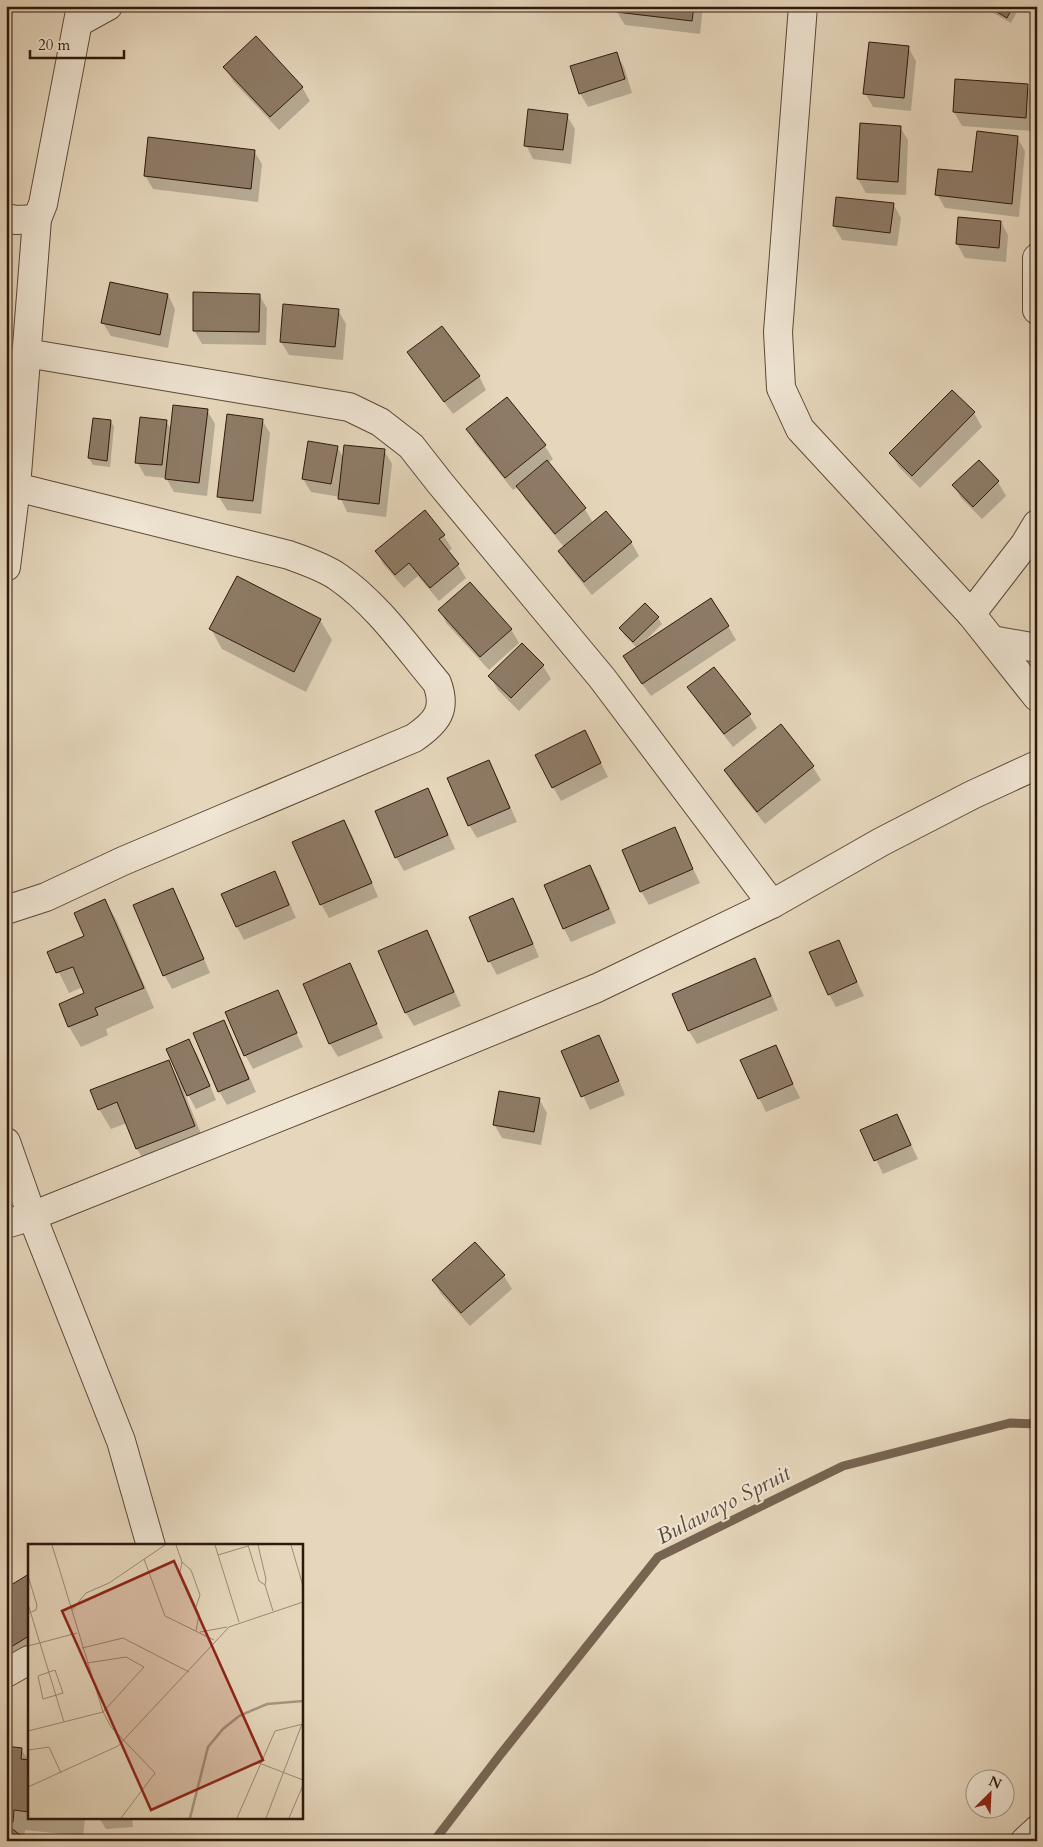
<svg xmlns="http://www.w3.org/2000/svg" width="1043" height="1847" font-family="Cardo,serif">
  <rect width="100%" height="100%" fill="#e6d7bc"/>
  <filter id="stains"><feTurbulence type="fractalNoise" baseFrequency=".004" numOctaves="4"/><feColorMatrix values="0 0 0 0 .2 0 0 0 0 .09 0 0 0 0 .02 0 0 0 .5 -.17"/></filter>
  <radialGradient id="worn" r=".72"><stop offset=".6" stop-color="#630" stop-opacity="0"/><stop offset="1" stop-color="#630" stop-opacity=".3"/></radialGradient>
  <g fill="#0003">
    <polygon points="6,6 12,6 7,35 6,35"/>
    <polygon points="618,6 703,6 700,34 625,25 617,12"/>
    <polygon points="981,6 1020,6 1011,23"/>
    <polygon points="908,47 916,61 911,111 873,107 865,93"/>
    <polygon points="616,53 624,67 632,93 588,107 580,93"/>
    <polygon points="225,67 302,87 310,101 279,130 233,81"/>
    <polygon points="956,80 1027,85 1035,99 1033,131 962,126 954,112"/>
    <polygon points="567,116 575,129 571,164 533,159 526,145"/>
    <polygon points="861,124 900,127 908,140 906,195 866,193 858,179"/>
    <polygon points="1017,137 1025,151 1019,217 945,208 937,194 973,174"/>
    <polygon points="254,151 262,164 258,202 153,189 145,175"/>
    <polygon points="893,204 901,218 897,246 842,240 834,226"/>
    <polygon points="1001,222 1008,235 1006,262 965,258 957,244"/>
    <polygon points="168,295 175,309 168,348 111,336 103,323"/>
    <polygon points="259,295 267,308 266,345 202,344 194,330"/>
    <polygon points="338,310 346,324 343,360 289,355 281,342"/>
    <polygon points="409,353 479,376 486,390 453,414 417,366"/>
    <polygon points="952,392 974,413 982,427 920,488 899,467 891,454"/>
    <polygon points="207,410 215,424 207,496 174,492 166,478 145,476 137,462 166,421 172,431"/>
    <polygon points="262,420 270,433 261,514 227,510 219,497"/>
    <polygon points="111,421 114,427 110,467 93,465 89,458"/>
    <polygon points="468,429 545,446 553,459 548,463 585,509 593,523 631,542 639,556 592,595 567,564 560,551 564,547 525,499 518,487 513,490 475,443"/>
    <polygon points="337,447 344,459 384,450 392,464 386,517 347,512 340,497 311,492 303,479"/>
    <polygon points="979,462 998,482 1006,496 982,519 961,498 954,485"/>
    <polygon points="444,536 452,549 447,552 458,565 466,578 439,601 418,576 404,588 384,565 376,551"/>
    <polygon points="645,605 658,618 662,624 644,642 645,643 728,626 736,640 651,696 632,670 637,648 624,635 621,628"/>
    <polygon points="440,611 511,629 519,643 489,670 447,624"/>
    <polygon points="320,620 332,640 306,692 222,649 211,629"/>
    <polygon points="543,666 551,679 519,711 498,690 490,676"/>
    <polygon points="689,687 749,715 757,728 733,747 697,701"/>
    <polygon points="592,745 608,777 561,801 553,787"/>
    <polygon points="489,761 496,775 517,822 477,838 469,825"/>
    <polygon points="813,767 821,780 765,824 733,784 725,770"/>
    <polygon points="428,790 435,804 455,849 404,871 396,857"/>
    <polygon points="344,821 352,835 378,897 329,918 321,904"/>
    <polygon points="674,829 700,883 649,905 641,891"/>
    <polygon points="590,867 598,880 616,923 571,942 564,929"/>
    <polygon points="274,873 282,886 296,918 244,940 237,927"/>
    <polygon points="172,890 180,903 210,973 172,989 165,976 134,906"/>
    <polygon points="513,899 520,913 539,957 497,975 490,962 470,917"/>
    <polygon points="105,901 117,921 154,1008 106,1029 108,1035 81,1047 69,1027 60,1005 86,994 83,987 69,993 49,952 85,937"/>
    <polygon points="427,931 434,945 461,1006 414,1026 406,1013 379,952"/>
    <polygon points="838,941 864,996 836,1007 829,994"/>
    <polygon points="755,960 762,973 778,1010 697,1044 689,1031 674,994"/>
    <polygon points="350,965 357,979 383,1038 338,1057 330,1044 304,984"/>
    <polygon points="277,992 303,1047 253,1069 245,1055"/>
    <polygon points="223,1021 231,1035 256,1092 227,1105 219,1091"/>
    <polygon points="598,1036 606,1050 625,1095 590,1110 562,1052"/>
    <polygon points="189,1041 197,1054 216,1100 196,1109 186,1091 184,1092 206,1146 149,1169 137,1149 127,1123 111,1129 99,1109 168,1061 180,1082 182,1081"/>
    <polygon points="775,1046 800,1098 766,1112 759,1098"/>
    <polygon points="539,1099 547,1113 541,1145 502,1138 494,1124"/>
    <polygon points="897,1115 918,1159 883,1174 862,1130"/>
    <polygon points="475,1244 504,1276 512,1289 470,1326 441,1294 433,1280"/>
    <polygon points="29,1575 29,1663 6,1677 6,1589"/>
    <polygon points="6,1747 21,1749 29,1761 29,1818 85,1818 83,1836 25,1830 24,1839 6,1841"/>
    <polygon points="99,1818 132,1818 133,1827 106,1829"/>
  </g>
  <g fill="none" stroke-linecap="round" stroke-linejoin="round">
    <polyline stroke="#776451" stroke-width="9" points="434,1841 500,1755 658,1557 843,1466 1010,1423 1037,1424"/>
  </g>
  <g fill="#8e7b67" stroke="#2e180b">
    <polygon points="616,6 694,6 692,21 616,12"/>
    <polygon points="987,6 1013,6 1007,18"/>
    <polygon points="256,36 303,87 270,117 223,67"/>
    <polygon points="869,42 909,46 904,98 863,94"/>
    <polygon points="617,52 625,79 579,94 570,66"/>
    <polygon points="955,79 1028,84 1026,118 953,112"/>
    <polygon points="528,109 568,114 563,150 524,146"/>
    <polygon points="860,123 901,126 898,182 857,179"/>
    <polygon points="977,131 1018,136 1012,204 935,195 938,169 972,172"/>
    <polygon points="148,137 255,150 251,189 144,176"/>
    <polygon points="836,197 894,203 890,233 833,226"/>
    <polygon points="958,217 1001,221 999,248 956,244"/>
    <polygon points="110,282 168,294 160,335 101,323"/>
    <polygon points="193,292 260,294 259,332 193,331"/>
    <polygon points="283,304 339,309 335,347 280,342"/>
    <polygon points="442,326 480,376 444,402 407,352"/>
    <polygon points="952,390 975,412 912,476 889,453"/>
    <polygon points="507,397 546,445 505,478 466,429"/>
    <polygon points="173,405 208,409 199,483 165,479"/>
    <polygon points="227,414 263,419 253,501 217,497"/>
    <polygon points="140,417 167,420 162,465 135,463"/>
    <polygon points="93,418 111,420 107,461 88,458"/>
    <polygon points="308,441 338,446 331,484 302,479"/>
    <polygon points="344,445 385,449 379,504 338,499"/>
    <polygon points="547,460 586,508 555,534 516,486"/>
    <polygon points="979,460 999,481 973,507 952,485"/>
    <polygon points="425,510 445,535 439,539 459,564 430,588 409,563 395,575 375,551"/>
    <polygon points="606,511 632,542 584,582 558,551"/>
    <polygon points="237,576 321,619 294,672 209,629"/>
    <polygon points="470,582 512,629 480,657 438,610"/>
    <polygon points="711,598 729,626 642,684 623,656"/>
    <polygon points="645,603 659,617 633,642 619,628"/>
    <polygon points="522,643 544,665 511,698 488,676"/>
    <polygon points="714,667 751,714 724,734 687,687"/>
    <polygon points="781,724 814,766 757,812 724,770"/>
    <polygon points="585,730 601,763 552,788 535,755"/>
    <polygon points="489,760 510,808 468,826 447,778"/>
    <polygon points="428,788 448,835 395,858 375,811"/>
    <polygon points="344,820 372,883 320,905 292,842"/>
    <polygon points="675,827 693,869 640,892 622,850"/>
    <polygon points="590,865 609,909 563,929 544,885"/>
    <polygon points="275,871 289,905 236,927 221,894"/>
    <polygon points="173,888 204,959 163,976 133,905"/>
    <polygon points="513,898 533,944 488,962 469,917"/>
    <polygon points="105,899 144,988 95,1008 98,1015 68,1027 59,1004 84,993 73,967 56,973 47,952 84,936 74,913"/>
    <polygon points="427,930 454,992 405,1013 378,951"/>
    <polygon points="839,940 857,982 828,995 809,952"/>
    <polygon points="755,958 771,996 688,1031 672,994"/>
    <polygon points="350,963 377,1024 329,1044 303,984"/>
    <polygon points="278,990 297,1033 244,1056 225,1012"/>
    <polygon points="224,1020 249,1079 218,1092 193,1033"/>
    <polygon points="599,1035 619,1081 581,1097 561,1051"/>
    <polygon points="189,1039 210,1086 187,1096 166,1049"/>
    <polygon points="776,1045 793,1084 758,1099 740,1060"/>
    <polygon points="169,1060 195,1126 136,1149 117,1102 98,1110 90,1090"/>
    <polygon points="499,1091 540,1098 534,1132 493,1125"/>
    <polygon points="897,1114 911,1145 874,1161 860,1130"/>
    <polygon points="475,1242 505,1275 461,1313 432,1280"/>
    <polygon points="29,1574 29,1636 6,1650 6,1588"/>
    <polygon points="6,1746 22,1748 21,1759 29,1760 29,1812 14,1810 13,1822 6,1822"/>
    <polygon points="10,1827 28,1841 6,1841 6,1832"/>
  </g>
  <g fill="none" stroke-linecap="round" stroke-linejoin="round">
    <defs>
      <g id="minor">
        <polyline points="803,6 778,332 781,388 800,429 971,614 1037,697"/>
        <polyline points="79,22 108,6"/>
        <polyline points="6,218 16,220 37,219"/>
        <polyline points="1037,258 1037,310"/>
        <polyline points="26,353 349,407 380,422 411,446 440,483 602,678 772,904"/>
        <polyline points="6,567 16,487 37,219 43,204 81,6"/>
        <polyline points="971,614 1025,544 1037,524"/>
        <polyline points="992,640 1037,648"/>
        <path d="M6,910L46,897L123,861L414,738C437,722 447,710 437,683C406,646 377,604 338,577C324,567 305,561 289,555L16,487"/>
        <polyline points="6,1142 32,1216 121,1441 151,1546"/>
        <polyline points="6,1224 32,1216 387,1074 597,988 772,904 881,842 972,795 1037,765"/>
        <polyline points="6,1673 29,1660"/>
        <polyline points="1025,1841 1037,1830"/>
      </g>
    </defs>
    <use href="#minor" stroke="#5c4837" stroke-width="30"/>
    <use href="#minor" stroke="#efe5d3" stroke-width="28"/>
  </g>
  <g text-anchor="middle" stroke-width="4" stroke-linejoin="round" paint-order="stroke">
    <g font-size="22" font-style="italic" fill="#5e4a3a" stroke="#efe5d3">
      <text transform="translate(723 1504) rotate(-27)" y="8">Bulawayo Spruit</text>
    </g>
  </g>
  <g transform="translate(28 1544)">
    <rect width="275" height="275" fill="#e6d7bc"/>
    <path fill="none" stroke="#a79680" stroke-width="2.5" d="M162,274L180,203L195,185L211,172L239,160L275,157"/>
    <path fill="none" stroke="#9c8b75" stroke-width="1" d="M24,1L75,168L83,183L127,229L93,274M148,1L154,18L163,26L172,51L168,63M187,1L211,78M220,1L231,37L237,41L238,35L230,1M263,1L275,42M190,11L220,2M116,15L137,72L186,96M154,18L152,28L171,70L168,87M0,32L9,61L8,66L1,69M237,41L245,67M0,60L36,178M44,66L58,49L81,39L137,1M172,88L199,83M0,102L49,89M54,104L95,94L161,128M27,126L35,149L15,155L10,132ZM0,187L75,168L116,123L98,113L59,119M0,206L21,203L33,229M231,219L275,236M0,243L90,202L201,83L275,58M209,274L247,187L275,180M238,274L274,180M261,274L275,241"/>
    <path fill="#8f2418" fill-opacity="0.15" stroke="#8f2418" stroke-width="2.5" d="M146,17L235,216L123,266L34,67Z"/>
    <rect width="275" height="275" fill="none" stroke="#2e180b" stroke-width="2.5"/>
  </g>
  <rect width="1043" height="1847" fill="none" stroke="#e6d7bc" stroke-width="25"/>
  <rect x="8" y="8" width="1028" height="1832" fill="none" stroke="#2e180b" stroke-width="2.5"/>
  <rect x="12" y="12" width="1018" height="1822" fill="none" stroke="#2e180b"/>
  <g transform="translate(990 1794) rotate(24)"><circle r="24" fill="#efe5d3" stroke="#a29383"/>
  <path d="M0-4L9 19L0 12L-9 19Z" fill="#8f2418"/>
  <text y="-8" font-size="14" font-weight="bold" text-anchor="middle" fill="#2e180b">N</text>
  </g>
  <path d="M30 50v8h94v-8" fill="none" stroke="#2e180b" stroke-width="2.5"/>
  <text x="38" y="50" font-size="15" fill="#2e180b" stroke="#efe5d3" stroke-width="4" paint-order="stroke">20 m</text>
  <rect width="100%" height="100%" filter="url(#stains)"/>
  <rect width="100%" height="100%" fill="url(#worn)"/>
</svg>
